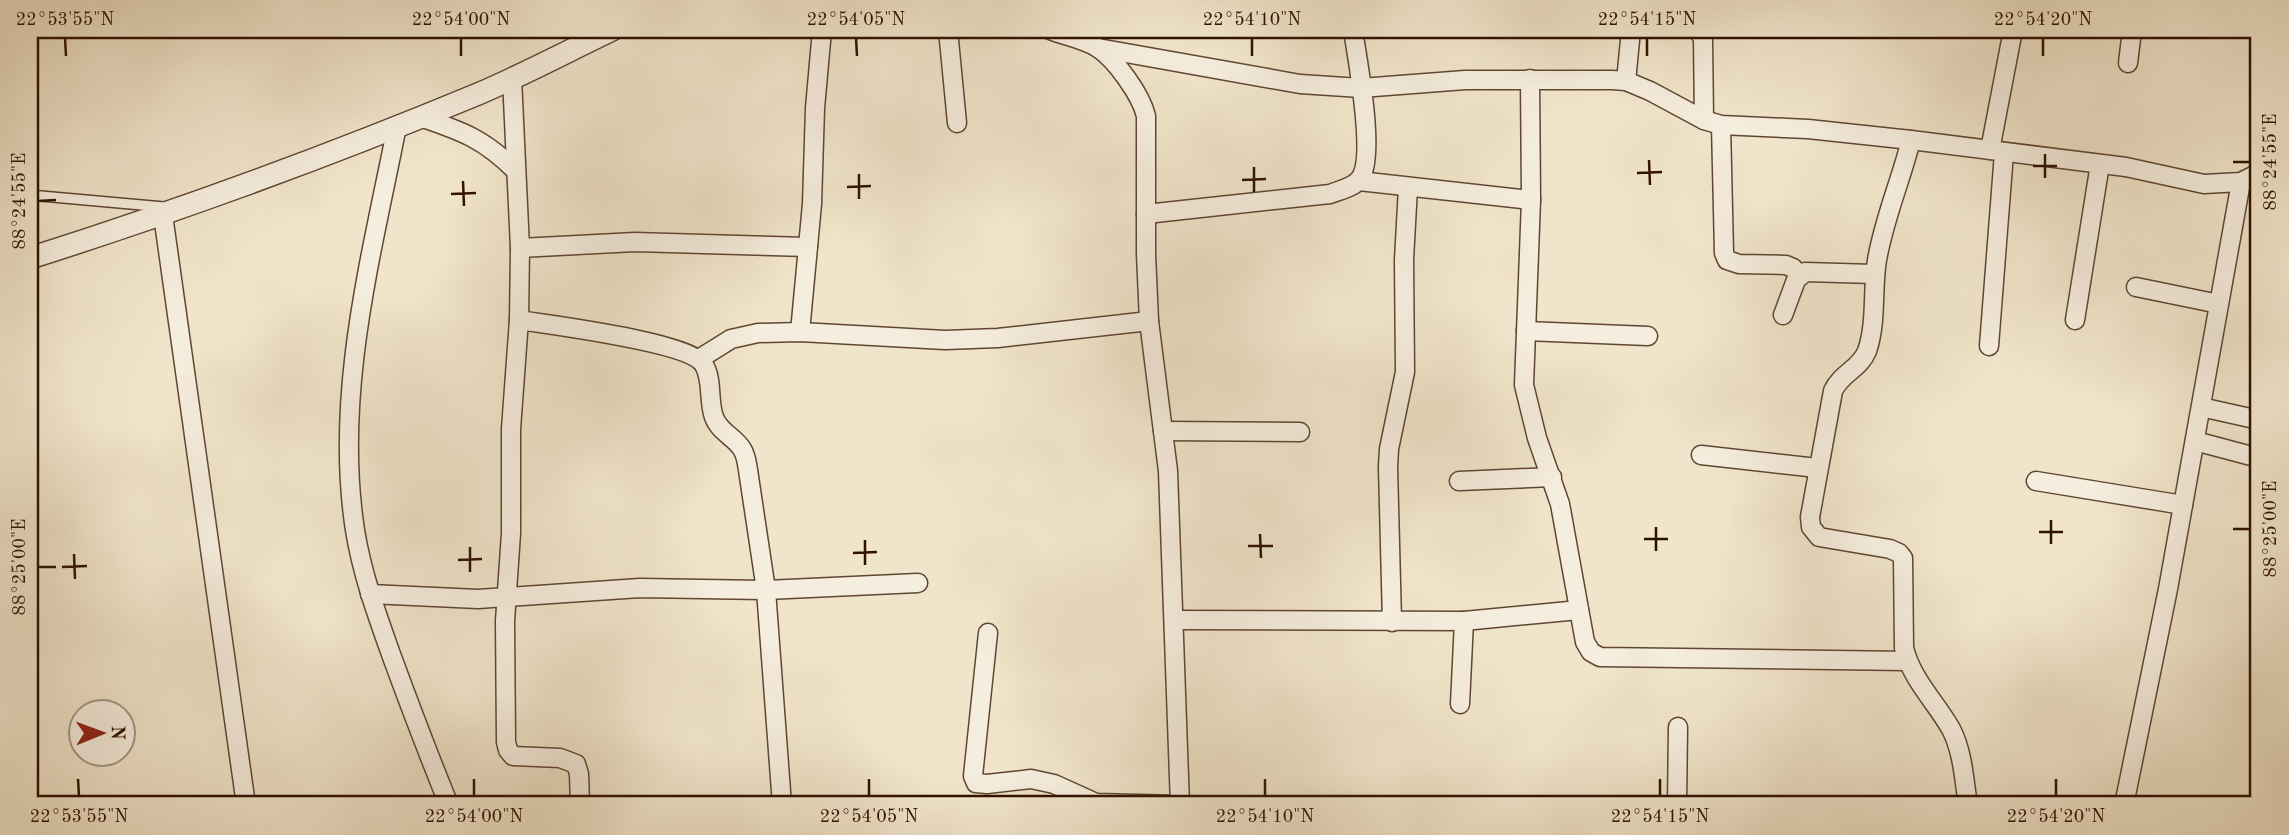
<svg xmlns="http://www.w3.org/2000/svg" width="2289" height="835" font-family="'Old Standard TT',serif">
  <rect width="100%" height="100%" fill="#f0e4ca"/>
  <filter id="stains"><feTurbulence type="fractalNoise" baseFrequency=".00286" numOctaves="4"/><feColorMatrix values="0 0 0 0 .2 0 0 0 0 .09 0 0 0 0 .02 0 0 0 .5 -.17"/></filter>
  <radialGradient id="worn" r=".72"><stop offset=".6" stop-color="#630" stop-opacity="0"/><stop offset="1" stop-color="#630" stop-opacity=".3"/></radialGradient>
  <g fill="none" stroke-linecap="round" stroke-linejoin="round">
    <defs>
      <polyline id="service" points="30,195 164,207"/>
      <g id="minor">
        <polyline points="948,30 957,123"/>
        <path d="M1050,30C1065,36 1084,39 1098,48C1116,60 1141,95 1146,116V254L1149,321L1168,471L1180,805"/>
        <polyline points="1698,30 1703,39 1704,120"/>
        <polyline points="1098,48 1300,84 1361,88 1465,80 1612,80 1626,81 1650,91 1704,120 1721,125 1808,129 1911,140 2126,167 2204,184 2241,182 2259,173"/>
        <polyline points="2128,63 2132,30"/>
        <polyline points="512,78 520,248 519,320 511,429 511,533 505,621 506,742 508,750 513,756 560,758 576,764 579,774 580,805"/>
        <polyline points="1530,79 1531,200 1524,385 1537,438 1560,504 1585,642 1591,652 1600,657 1907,661"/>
        <polyline points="1626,81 1631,30"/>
        <path d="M420,117C462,131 484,139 516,171"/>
        <polyline points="1721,125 1724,253 1727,260 1739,264 1786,265 1793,268 1800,275"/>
        <path d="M397,126C371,258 334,394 355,530C362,574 377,615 392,657C410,706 429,756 449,805"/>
        <path d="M1911,140C1901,180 1884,219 1877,260C1872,289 1877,322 1867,351C1860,369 1841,373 1833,391L1810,517L1811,527L1819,537L1890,549L1899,553L1903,558L1904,648C1912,680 1935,701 1951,729C1963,752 1964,780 1968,805"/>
        <polyline points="1990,150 2013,30"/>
        <polyline points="1359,181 1531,200"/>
        <path d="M1146,214L1330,194C1340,190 1352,188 1359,180C1377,159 1357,58 1353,30"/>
        <polyline points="163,215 246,805"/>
        <polyline points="520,248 635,242 808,247"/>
        <polyline points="2136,287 2219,304"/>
        <polyline points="1783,315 1796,280 1805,272 1874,274"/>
        <path d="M519,320C550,325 690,342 704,365C713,380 708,401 714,417C719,432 735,437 742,449C746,455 747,463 748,470L766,590L782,805"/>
        <polyline points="2075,320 2100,164"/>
        <polyline points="1526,331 1648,336"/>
        <polyline points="800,332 812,204 815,108 822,30"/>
        <polyline points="1989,346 2004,153"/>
        <polyline points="699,359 731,339 758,333 800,332 945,340 998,338 1149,321"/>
        <polyline points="2201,407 2259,420"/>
        <polyline points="1163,431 1300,432"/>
        <polyline points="2195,441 2259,458"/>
        <polyline points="1701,455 1817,468"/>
        <polyline points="1459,481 1552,477"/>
        <polyline points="2036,481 2183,505"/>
        <polyline points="370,594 478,599 640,588 766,590 918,583"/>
        <polyline points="1174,620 1464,621 1460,704"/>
        <polyline points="1464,621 1579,610"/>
        <polyline points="1392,622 1388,467 1389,449 1405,372 1404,260 1408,187"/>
        <polyline points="988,633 973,776 976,783 987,784 1031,779 1054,784 1096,803 1180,805"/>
        <polyline points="1677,805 1678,727"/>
        <polyline points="2124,805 2168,589 2241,182"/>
      </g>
      <path id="tertiary" d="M30,258C181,210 331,155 478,94C523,75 568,51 612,30"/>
    </defs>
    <use href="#service" stroke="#604632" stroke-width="12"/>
    <use href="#minor" stroke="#604632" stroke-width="21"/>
    <use href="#tertiary" stroke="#604632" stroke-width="24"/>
    <use href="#service" stroke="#f5eddd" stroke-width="9"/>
    <use href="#minor" stroke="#f5eddd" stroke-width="18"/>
    <use href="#tertiary" stroke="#f5eddd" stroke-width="21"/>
  </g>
  <path fill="none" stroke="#301200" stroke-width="2.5" d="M65,38L66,56M461,38V56M856,38L857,56M1252,38V56M1647,38V56M2043,38V56M2045,154V178M1649,160L1650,185M2233,162H2250M2033,166H2057M1254,167V192M1637,173L1662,172M859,174V199M1242,180L1266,179M463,181L464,206M847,187L871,186M451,194L476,193M38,201L56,200M2051,520V544M1656,527V551M2233,529H2250M2039,532H2063M1260,534L1261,558M1644,539H1668M865,540V565M1248,546H1273M470,547V572M853,553L877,552M74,554L75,579M458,560L482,559M38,567H56M62,567L87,566M78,779L79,796M474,779V796M869,779V796M1265,779V796M1660,779V796M2056,779V796"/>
  <rect width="2289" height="835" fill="none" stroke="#f0e4ca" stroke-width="77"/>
  <g transform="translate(102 733) rotate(89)"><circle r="33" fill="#f5eddd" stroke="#a69585" stroke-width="2"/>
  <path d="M0-5L12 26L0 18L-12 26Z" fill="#8f2418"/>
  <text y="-10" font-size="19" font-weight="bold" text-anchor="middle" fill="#301200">N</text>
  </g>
  <rect x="38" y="38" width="2212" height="758" fill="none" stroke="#301200" stroke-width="2.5"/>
  <g font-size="18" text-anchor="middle" fill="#301200">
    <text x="65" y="25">22°53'55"N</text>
    <text x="461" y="25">22°54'00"N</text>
    <text x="856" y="25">22°54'05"N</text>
    <text x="1252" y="25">22°54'10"N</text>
    <text x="1647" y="25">22°54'15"N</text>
    <text x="2043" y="25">22°54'20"N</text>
    <text transform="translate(2270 162) rotate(-90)" y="6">88°24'55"E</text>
    <text transform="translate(19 201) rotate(-90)" y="6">88°24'55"E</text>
    <text transform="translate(2270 529) rotate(-90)" y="6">88°25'00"E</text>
    <text transform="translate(19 567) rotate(-90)" y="6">88°25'00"E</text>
    <text x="79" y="822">22°53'55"N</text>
    <text x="474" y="822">22°54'00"N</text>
    <text x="869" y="822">22°54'05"N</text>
    <text x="1265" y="822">22°54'10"N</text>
    <text x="1660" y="822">22°54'15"N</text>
    <text x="2056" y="822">22°54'20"N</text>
  </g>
  <rect width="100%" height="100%" filter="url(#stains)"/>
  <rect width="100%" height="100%" fill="url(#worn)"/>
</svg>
